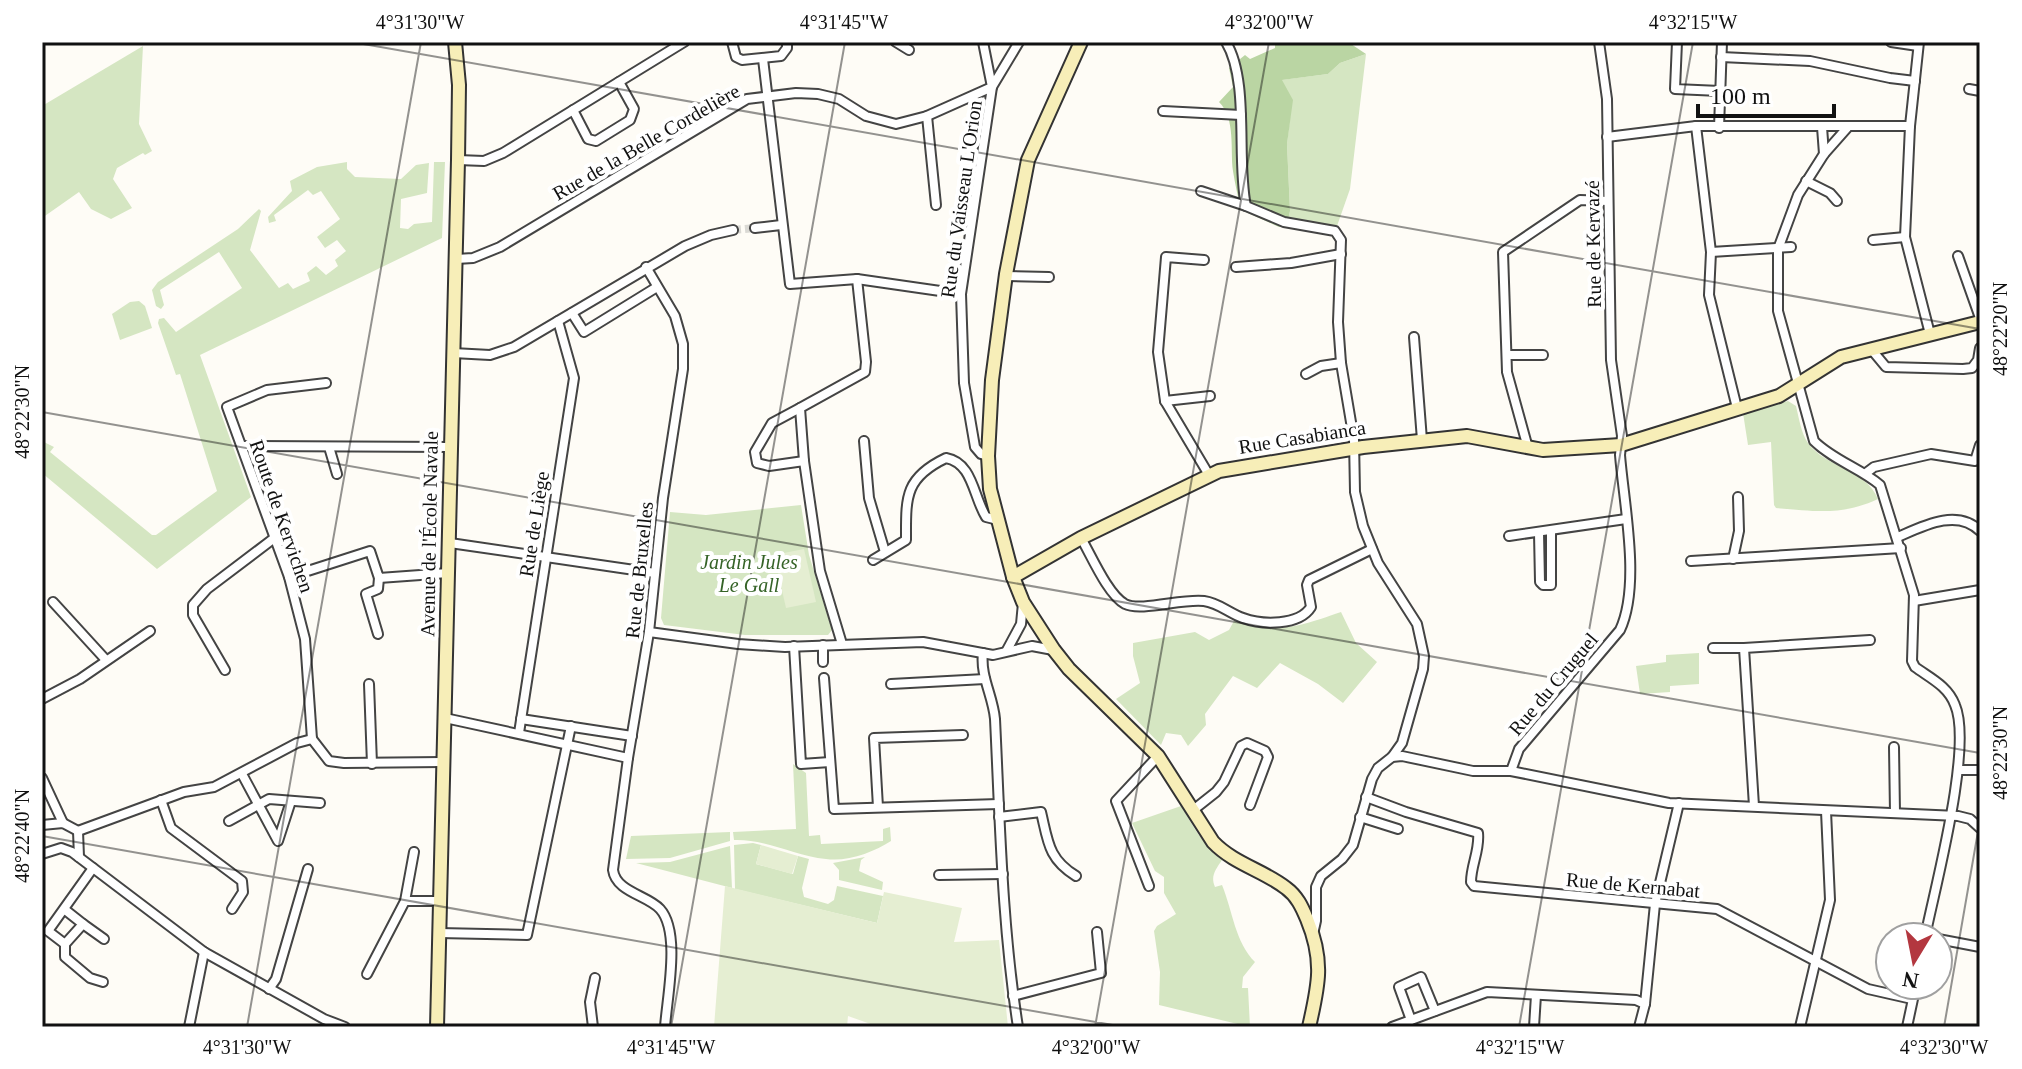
<svg xmlns="http://www.w3.org/2000/svg" width="2022" height="1069" font-family="Georgia,serif">
  <rect width="100%" height="100%" fill="#fefcf6"/>
  <g fill="#d5e6c2">
    <polygon points="143,46 139,124 152,151 145,155 143,153 117,168 113,179 132,208 111,219 91,209 79,192 42,218 42,106"/>
    <polygon points="1366,54 1350,189 1337,226 1287,225 1290,211 1287,144 1292,100 1281,80 1328,74 1340,63"/>
    <polygon points="347,162 347,169 355,177 401,179 416,165 429,163 427,193 401,199 400,228 408,229 414,224 432,222 434,162 445,162 442,238 200,355 251,497 157,569 42,473 42,441 54,447 50,452 152,535 156,535 217,491 180,374 176,375 158,323 159,319 164,318 176,332 242,288 219,252 160,290 164,305 161,309 156,306 152,290 158,282 238,229 259,209 261,211 250,250 279,288 288,283 293,289 310,281 307,273 316,266 326,275 338,266 335,260 346,251 337,240 325,248 317,237 340,219 321,191 313,195 308,190 274,215 276,221 269,223 268,217 292,191 290,181 317,167"/>
    <polygon points="139,301 145,306 152,328 120,340 112,314 130,302"/>
    <path d="M1788,401L1796,406C1799,418 1801,433 1808,443C1826,468 1866,469 1878,499C1841,516 1816,511 1776,508L1774,505L1771,442L1748,445L1743,413Z"/>
    <polygon points="801,505 809,555 832,630 828,635 745,635 664,625 661,618 670,512 706,515"/>
    <path d="M1341,612L1356,643L1377,662L1343,703L1318,684L1280,663L1257,688L1233,676L1205,714L1206,725L1188,746L1181,735L1166,733L1161,745L1116,699L1140,683L1133,656V643L1195,632L1209,640L1229,630L1234,621C1283,633 1294,628 1341,612Z"/>
    <polygon points="1699,653 1699,684 1670,686 1670,692 1640,694 1636,666 1666,662 1666,655"/>
    <path d="M793,764L806,773L809,836L820,835L821,844L883,841V829L890,827L891,841C874,852 848,862 826,859C794,856 767,839 734,840L733,832L796,829Z"/>
    <path d="M1181,806C1193,826 1203,845 1222,860C1216,869 1210,876 1215,887L1222,885C1233,912 1235,942 1255,962L1243,977L1242,988H1248L1250,1027L1159,1005L1160,972L1154,931L1157,926L1176,914L1164,893V877L1155,871L1132,823Z"/>
    <polygon points="730,832 730,841 670,858 626,859 631,836"/>
    <polygon points="753,843 761,845 756,864 793,874 798,856 809,859 802,888 804,897 828,904 834,900 837,886 883,896 877,923 735,889 734,845"/>
    <polygon points="730,846 732,888 636,863 670,862"/>
    <polygon points="865,857 861,860 859,871 883,882 882,890 839,880 839,870 833,863"/>
  </g>
  <path fill="#bad5a3" d="M1275,42H1348L1366,54L1340,63L1328,74L1282,80L1293,100L1287,144L1290,211L1287,225L1279,227L1241,210C1238,197 1235,184 1233,171C1230,150 1236,119 1219,102L1233,87L1229,68L1245,55L1250,59L1275,48Z"/>
  <g fill="#e5eed2">
    <polygon points="804,549 816,602 786,608 774,555"/>
    <polygon points="761,845 798,856 792,874 756,864"/>
    <polygon points="725,886 877,923 884,892 962,908 954,942 999,940 1008,1027 879,1027 848,1016 847,1027 714,1027"/>
  </g>
  <g fill="none" stroke-linecap="round" stroke-linejoin="round">
    <polyline stroke="#dad9d4" stroke-width="8" stroke-dasharray="8 4" stroke-linecap="butt" points="733,230 755,228"/>
    <defs>
      <g id="street">
        <polyline points="732,42 736,57 742,60 781,56 787,48 787,42"/>
        <polyline points="896,42 909,50"/>
        <path d="M1226,42C1250,82 1236,159 1246,206L1284,222L1335,231L1341,240L1338,322L1341,363L1354,440L1355,492L1363,526L1378,563L1417,624L1424,656L1423,669L1402,743L1392,757"/>
        <polyline points="1677,42 1675,89 1720,91"/>
        <polyline points="1891,42 1918,46"/>
        <polyline points="1919,42 1910,126 1905,237 1930,334"/>
        <polyline points="1721,57 1810,61 1890,78 1915,81"/>
        <polyline points="763,59 790,284 857,279 961,294"/>
        <polyline points="1969,89 1980,91"/>
        <polyline points="573,110 588,139 596,141 630,120 634,109 619,82"/>
        <polyline points="1163,111 1241,115"/>
        <polyline points="927,116 936,205"/>
        <polyline points="1696,126 1711,252 1709,295 1737,408"/>
        <polyline points="1822,127 1824,154"/>
        <polyline points="1719,128 1722,42"/>
        <path d="M1847,128L1824,154L1798,195L1778,249V311L1814,441C1833,460 1860,468 1880,485L1914,595L1912,661L1915,667C1930,678 1948,686 1955,705C1973,747 1935,887 1925,937"/>
        <polyline points="1607,137 1696,126 1910,126"/>
        <polyline points="458,160 484,161 503,153 684,42"/>
        <polyline points="1806,181 1830,193 1837,201"/>
        <polyline points="1201,191 1246,206"/>
        <polyline points="755,228 781,225"/>
        <polyline points="1873,240 1905,237"/>
        <polyline points="1711,252 1791,247"/>
        <polyline points="1958,256 1980,318"/>
        <polyline points="456,259 473,258 500,247 747,99 796,93 818,94 839,99 866,116 896,124 927,116 992,87 983,42"/>
        <polyline points="1204,260 1166,257 1158,352 1165,401 1209,475"/>
        <path d="M646,267L675,316L683,344V369L663,498L649,632L628,758L613,870C616,892 647,895 660,909C681,932 667,997 665,1027"/>
        <polyline points="1236,267 1291,263 1341,254"/>
        <polyline points="1006,276 1049,277"/>
        <polyline points="572,313 584,332 657,287"/>
        <polyline points="1414,337 1422,440"/>
        <polyline points="1871,349 1886,367 1963,369 1972,368 1978,360 1980,348"/>
        <polyline points="453,353 490,355 514,347 685,246 711,235 733,230"/>
        <polyline points="1507,355 1543,355"/>
        <polyline points="1306,374 1321,366 1341,363"/>
        <polyline points="1165,401 1210,396"/>
        <polyline points="800,408 772,423 755,452 757,463 769,466 804,461"/>
        <polyline points="864,441 869,498 885,552"/>
        <polyline points="242,446 451,447"/>
        <polyline points="329,447 337,474"/>
        <polyline points="1528,448 1507,372 1503,252 1580,200 1608,201"/>
        <polyline points="988,456 981,454 975,447 964,383 961,294 992,87 1019,42"/>
        <polyline points="1866,473 1874,467 1931,454 1975,461 1980,445"/>
        <polyline points="1539,533 1540,582 1543,585 1551,585 1551,531"/>
        <polyline points="1509,536 1626,519"/>
        <path d="M1898,537C1923,526 1957,508 1980,531"/>
        <path d="M1081,538C1091,555 1108,595 1125,604C1141,612 1183,598 1204,601C1219,603 1229,613 1243,618C1262,625 1299,626 1311,607L1307,585L1309,580L1372,549"/>
        <polyline points="450,543 655,573"/>
        <polyline points="1733,559 1739,531 1738,497"/>
        <path d="M873,560L906,540C906,498 904,478 946,458C973,463 973,496 986,517L998,520"/>
        <polyline points="1691,561 1901,548"/>
        <polyline points="289,577 370,551 379,578 448,573"/>
        <polyline points="1914,601 1980,590"/>
        <polyline points="53,602 106,660"/>
        <polyline points="649,632 738,644 785,647 923,642 993,655 1032,646 1053,650"/>
        <polyline points="378,634 366,594 378,589 379,578"/>
        <polyline points="842,644 820,571 804,461 800,408 865,372 866,362 857,279"/>
        <polyline points="794,646 801,764 830,762"/>
        <polyline points="1713,648 1744,648"/>
        <polyline points="1007,650 1021,624 1023,603"/>
        <path d="M983,653C980,676 993,696 995,719C1000,822 1002,926 1018,1027"/>
        <polyline points="823,662 823,645"/>
        <polyline points="225,670 193,615 193,605 207,589 273,539"/>
        <polyline points="824,678 834,809 999,804"/>
        <polyline points="369,684 372,764"/>
        <polyline points="891,684 985,679"/>
        <polyline points="42,699 80,679 150,631"/>
        <polyline points="445,718 628,758"/>
        <polyline points="521,719 632,736"/>
        <polyline points="519,733 574,378 558,321"/>
        <polyline points="312,739 305,639 289,577 227,407 267,390 326,383"/>
        <polyline points="312,739 329,761 344,763 443,762"/>
        <polyline points="1894,747 1895,813"/>
        <polyline points="1958,770 1980,770"/>
        <path d="M1511,771L1519,749L1620,630C1641,585 1624,505 1620,455L1622,436L1611,360L1607,99L1599,42"/>
        <polyline points="242,774 278,841 291,801"/>
        <polyline points="42,778 63,823"/>
        <path d="M1366,797L1406,812L1478,833C1480,850 1471,865 1471,882L1474,886L1717,909L1868,989L1912,999"/>
        <polyline points="161,800 171,828 242,881 243,892 232,909"/>
        <polyline points="1754,806 1744,648 1870,640"/>
        <polyline points="878,807 874,738 963,735"/>
        <polyline points="1192,811 1216,792 1224,782 1241,746 1247,743 1265,751 1268,757 1250,805"/>
        <path d="M999,817L1041,812C1048,841 1048,859 1076,876"/>
        <polyline points="1360,817 1398,829"/>
        <polyline points="229,821 269,799 320,803"/>
        <polyline points="42,825 63,823 78,831"/>
        <polyline points="78,831 184,792 214,787 297,743 312,739"/>
        <polyline points="78,831 79,857"/>
        <polyline points="42,854 61,848 72,852 204,952 324,1019 345,1027"/>
        <polyline points="939,875 1003,874"/>
        <polyline points="1149,886 1116,801 1158,756"/>
        <polyline points="405,901 414,852"/>
        <polyline points="64,909 83,924 65,944 48,931 93,868"/>
        <polyline points="83,924 104,939"/>
        <polyline points="1314,930 1316,921 1316,887 1321,876 1342,859 1353,845 1372,779 1378,768 1392,757 1402,756 1473,771 1511,771 1669,803 1958,816 1970,819 1980,828"/>
        <polyline points="439,933 527,935 571,726"/>
        <polyline points="1938,939 1980,947"/>
        <polyline points="65,944 65,957 90,978 103,982"/>
        <polyline points="367,974 405,901 440,901"/>
        <polyline points="269,989 276,979 308,869"/>
        <polyline points="1013,996 1101,973 1097,932"/>
        <polyline points="1411,1020 1399,987 1421,977 1435,1011"/>
        <polyline points="189,1027 204,952"/>
        <polyline points="593,1027 590,1002 595,978"/>
        <polyline points="1392,1027 1487,992 1636,1000 1645,1004"/>
        <polyline points="1534,1027 1536,995"/>
        <polyline points="1639,1027 1645,1004 1655,904 1679,803"/>
        <polyline points="1800,1027 1830,900 1826,811"/>
        <polyline points="1907,1027 1916,985"/>
      </g>
      <g id="secondary">
        <path d="M1081,42L1028,160L1006,274L992,380L988,456L990,489L1013,577L1023,602L1054,650L1069,669L1158,756L1213,842C1234,864 1263,870 1286,888C1297,896 1302,907 1307,919C1324,960 1319,984 1309,1027"/>
        <polyline points="1013,577 1081,538 1219,471 1363,447 1467,436 1543,450 1621,445 1779,396 1841,357 1980,322"/>
        <polyline points="437,1027 458,160 459,85 455,42"/>
      </g>
    </defs>
    <use href="#street" stroke="#444" stroke-width="12"/>
    <use href="#secondary" stroke="#333" stroke-width="16"/>
    <use href="#street" stroke="#fff" stroke-width="8"/>
    <use href="#secondary" stroke="#f7eeb8" stroke-width="12"/>
  </g>
  <path fill="none" stroke="#111" stroke-width="2" stroke-opacity="0.45" d="M352,42L1980,329M42,412L1980,753M42,836L1124,1027M247,1027L421,42M671,1027L845,42M1095,1027L1269,42M1519,1027L1693,42M1944,1027L1980,820"/>
  <g text-anchor="middle" stroke-width="8" stroke-linejoin="round" paint-order="stroke">
    <g font-size="20" fill="#111" stroke="#fff">
      <text transform="translate(646 142) rotate(-30)" y="7">Rue de la Belle Cordelière</text>
      <text transform="translate(961 199) rotate(-82)" y="7">Rue du Vaisseau L'Orion</text>
      <text transform="translate(1593 244) rotate(-91)" y="7">Rue de Kervazé</text>
      <text transform="translate(1302 437) rotate(-9)" y="7">Rue Casabianca</text>
      <text transform="translate(282 516) rotate(71)" y="7">Route de Kervichen</text>
      <text transform="translate(534 524) rotate(-81)" y="7">Rue de Liège</text>
      <text transform="translate(429 534) rotate(-89)" y="7">Avenue de l'École Navale</text>
      <text transform="translate(639 570) rotate(-84)" y="7">Rue de Bruxelles</text>
      <text transform="translate(1553 684) rotate(-50)" y="7">Rue du Cruguel</text>
      <text transform="translate(1633 885) rotate(5)" y="7">Rue de Kernabat</text>
    </g>
    <g font-size="20" font-style="italic" fill="#356327" stroke="#fff">
      <text x="749" y="569">Jardin Jules<tspan x="749" dy="23">Le Gall</tspan></text>
    </g>
  </g>
  <rect width="2022" height="1069" fill="none" stroke="#ffffff" stroke-width="88"/>
  <g transform="translate(1914 961) rotate(190)"><circle r="38" fill="#ffffff" stroke="#a0a0a0" stroke-width="2"/>
  <path d="M0-6L14 30L0 20L-14 30Z" fill="#b3373f"/>
  <text y="-12" font-size="22" font-weight="bold" text-anchor="middle" fill="#111111">N</text>
  </g>
  <path d="M1698 104v12h136v-12" fill="none" stroke="#111111" stroke-width="4"/>
  <text x="1710" y="104" font-size="24" fill="#111111" stroke="#ffffff" stroke-width="6" paint-order="stroke">100 m</text>
  <rect x="44" y="44" width="1934" height="981" fill="none" stroke="#111" stroke-width="3"/>
  <g font-size="20" text-anchor="middle" fill="#111">
    <text x="420" y="29">4°31'30"W</text>
    <text x="844" y="29">4°31'45"W</text>
    <text x="1269" y="29">4°32'00"W</text>
    <text x="1693" y="29">4°32'15"W</text>
    <text transform="translate(2000 329) rotate(-90)" y="7">48°22'20"N</text>
    <text transform="translate(22 412) rotate(-90)" y="7">48°22'30"N</text>
    <text transform="translate(2000 753) rotate(-90)" y="7">48°22'30"N</text>
    <text transform="translate(22 836) rotate(-90)" y="7">48°22'40"N</text>
    <text x="247" y="1054">4°31'30"W</text>
    <text x="671" y="1054">4°31'45"W</text>
    <text x="1096" y="1054">4°32'00"W</text>
    <text x="1520" y="1054">4°32'15"W</text>
    <text x="1944" y="1054">4°32'30"W</text>
  </g>
</svg>
